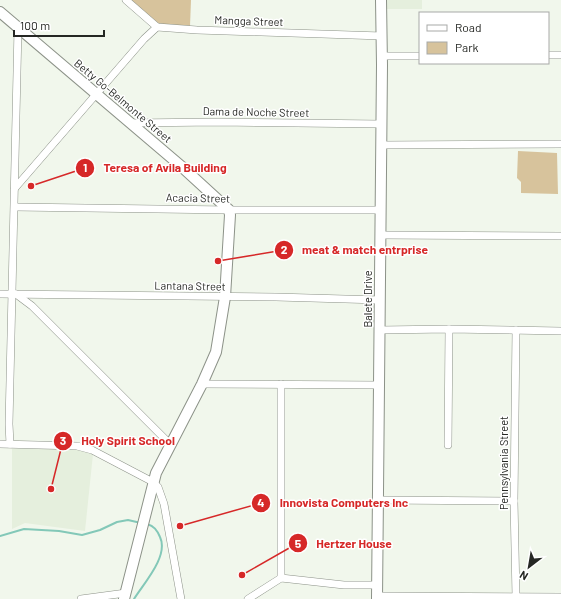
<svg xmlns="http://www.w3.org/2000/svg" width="561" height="599" font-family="Barlow,sans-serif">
  <rect width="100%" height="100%" fill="#f1f7ec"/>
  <g fill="#e5efdd">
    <rect x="387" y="0" width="35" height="9"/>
    <polygon points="12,449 77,449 93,454 85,531 25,523 12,529"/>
  </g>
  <g fill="#d7c39c">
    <polygon points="129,0 191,0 190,26 158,24"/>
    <polygon points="518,151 557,153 558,194 521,193 521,182 517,178"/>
  </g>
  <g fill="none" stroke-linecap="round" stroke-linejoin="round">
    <g stroke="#83c8b8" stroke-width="2">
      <polyline points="0,536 24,529 59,531 82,535 100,530 117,522 128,520 141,523"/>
      <path d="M134,599C144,583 169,556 160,537C157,530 154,526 147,524"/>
    </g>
    <defs>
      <g id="street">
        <polyline points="126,0 157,27 197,30 382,36"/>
        <polyline points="548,55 561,55"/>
        <polyline points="382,56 420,56"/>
        <polyline points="130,123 218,122 381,124"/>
        <polyline points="381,145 561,144"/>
        <polyline points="15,188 144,39 157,27"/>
        <polyline points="15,207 229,210 381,210"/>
        <polyline points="380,235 561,236"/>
        <polyline points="0,294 276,297 380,300"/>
        <polyline points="16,294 32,306 170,444"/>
        <polyline points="380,330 449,329 561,331"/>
        <polyline points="202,384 379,385"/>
        <polyline points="281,384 281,578"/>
        <polyline points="0,444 77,446 92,450 153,482 158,487 164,504 181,599"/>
        <polyline points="10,444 9,424 18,28"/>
        <polyline points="448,445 449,329"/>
        <polyline points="379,500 514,501"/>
        <polyline points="377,596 561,597"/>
        <polyline points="516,596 514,501 516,330"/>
        <polyline points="81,599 126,593"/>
        <polyline points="248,599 281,578 344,585 377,585"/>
      </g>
      <g id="secondary">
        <polyline points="0,12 181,166 229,210 230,215 225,297 216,352 202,384 156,473 124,599"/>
        <polyline points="377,599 382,65 381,0"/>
      </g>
    </defs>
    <use href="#street" stroke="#8c9288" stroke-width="8"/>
    <use href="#secondary" stroke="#8c9288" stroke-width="12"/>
    <use href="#street" stroke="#fff" stroke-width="7"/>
    <use href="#secondary" stroke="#fff" stroke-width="10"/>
  </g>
  <g text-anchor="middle" stroke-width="3" stroke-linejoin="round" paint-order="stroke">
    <g font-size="11" fill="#252723" stroke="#fff">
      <text transform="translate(249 21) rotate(2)" y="4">Mangga Street</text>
      <text transform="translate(123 101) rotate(40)" y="4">Betty Go-Belmonte Street</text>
      <text transform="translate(256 112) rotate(1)" y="4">Dama de Noche Street</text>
      <text transform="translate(198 198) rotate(1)" y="4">Acacia Street</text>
      <text transform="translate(190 286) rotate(1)" y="4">Lantana Street</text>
      <text transform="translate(368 299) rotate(-90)" y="4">Balete Drive</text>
      <text transform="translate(504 463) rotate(-90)" y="4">Pennsylvania Street</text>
    </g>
  </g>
  <path fill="none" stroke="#d62828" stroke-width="1.5" d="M31 186L85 168M218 261L284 250M51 489L63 441M180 526L261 503M242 575L298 543"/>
  <g fill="#d62828" stroke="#fff" stroke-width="1.5">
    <circle cx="31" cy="186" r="4"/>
    <circle cx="218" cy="261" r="4"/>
    <circle cx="51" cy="489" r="4"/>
    <circle cx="180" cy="526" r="4"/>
    <circle cx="242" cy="575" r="4"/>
    <circle cx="85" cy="168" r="10"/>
    <circle cx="284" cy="250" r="10"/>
    <circle cx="63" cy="441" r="10"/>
    <circle cx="261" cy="503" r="10"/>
    <circle cx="298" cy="543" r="10"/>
  </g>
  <g font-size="12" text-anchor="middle" font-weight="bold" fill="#fff">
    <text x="85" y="172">1</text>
    <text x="284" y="254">2</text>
    <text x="63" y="445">3</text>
    <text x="261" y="507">4</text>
    <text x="298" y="548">5</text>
  </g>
  <g font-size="12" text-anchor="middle" font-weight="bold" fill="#d62828" stroke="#fff" stroke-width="3" stroke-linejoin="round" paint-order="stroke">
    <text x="165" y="172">Teresa of Avila Building</text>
    <text x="365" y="254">meat &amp; match entrprise</text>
    <text x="128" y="445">Holy Spirit School</text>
    <text x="344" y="507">Innovista Computers Inc</text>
    <text x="354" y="548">Hertzer House</text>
  </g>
  <rect x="419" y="12" width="130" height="52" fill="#ffffff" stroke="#a8a9a7"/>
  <rect x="427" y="25" width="20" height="6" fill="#ffffff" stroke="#a8a9a7"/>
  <text x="455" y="32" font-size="12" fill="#252723">Road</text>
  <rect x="427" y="42" width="20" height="12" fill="#d7c39c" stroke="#a8a9a7"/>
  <text x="455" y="52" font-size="12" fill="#252723">Park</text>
  <g transform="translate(529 567) rotate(211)" stroke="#ffffff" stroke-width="3" paint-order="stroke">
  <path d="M0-3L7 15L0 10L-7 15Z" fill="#252723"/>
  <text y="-6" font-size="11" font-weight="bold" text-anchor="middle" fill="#252723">N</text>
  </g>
  <path d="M14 30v6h90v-6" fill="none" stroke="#252723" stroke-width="2"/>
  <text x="20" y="30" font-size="12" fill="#252723" stroke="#ffffff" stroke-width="3" paint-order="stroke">100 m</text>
</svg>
